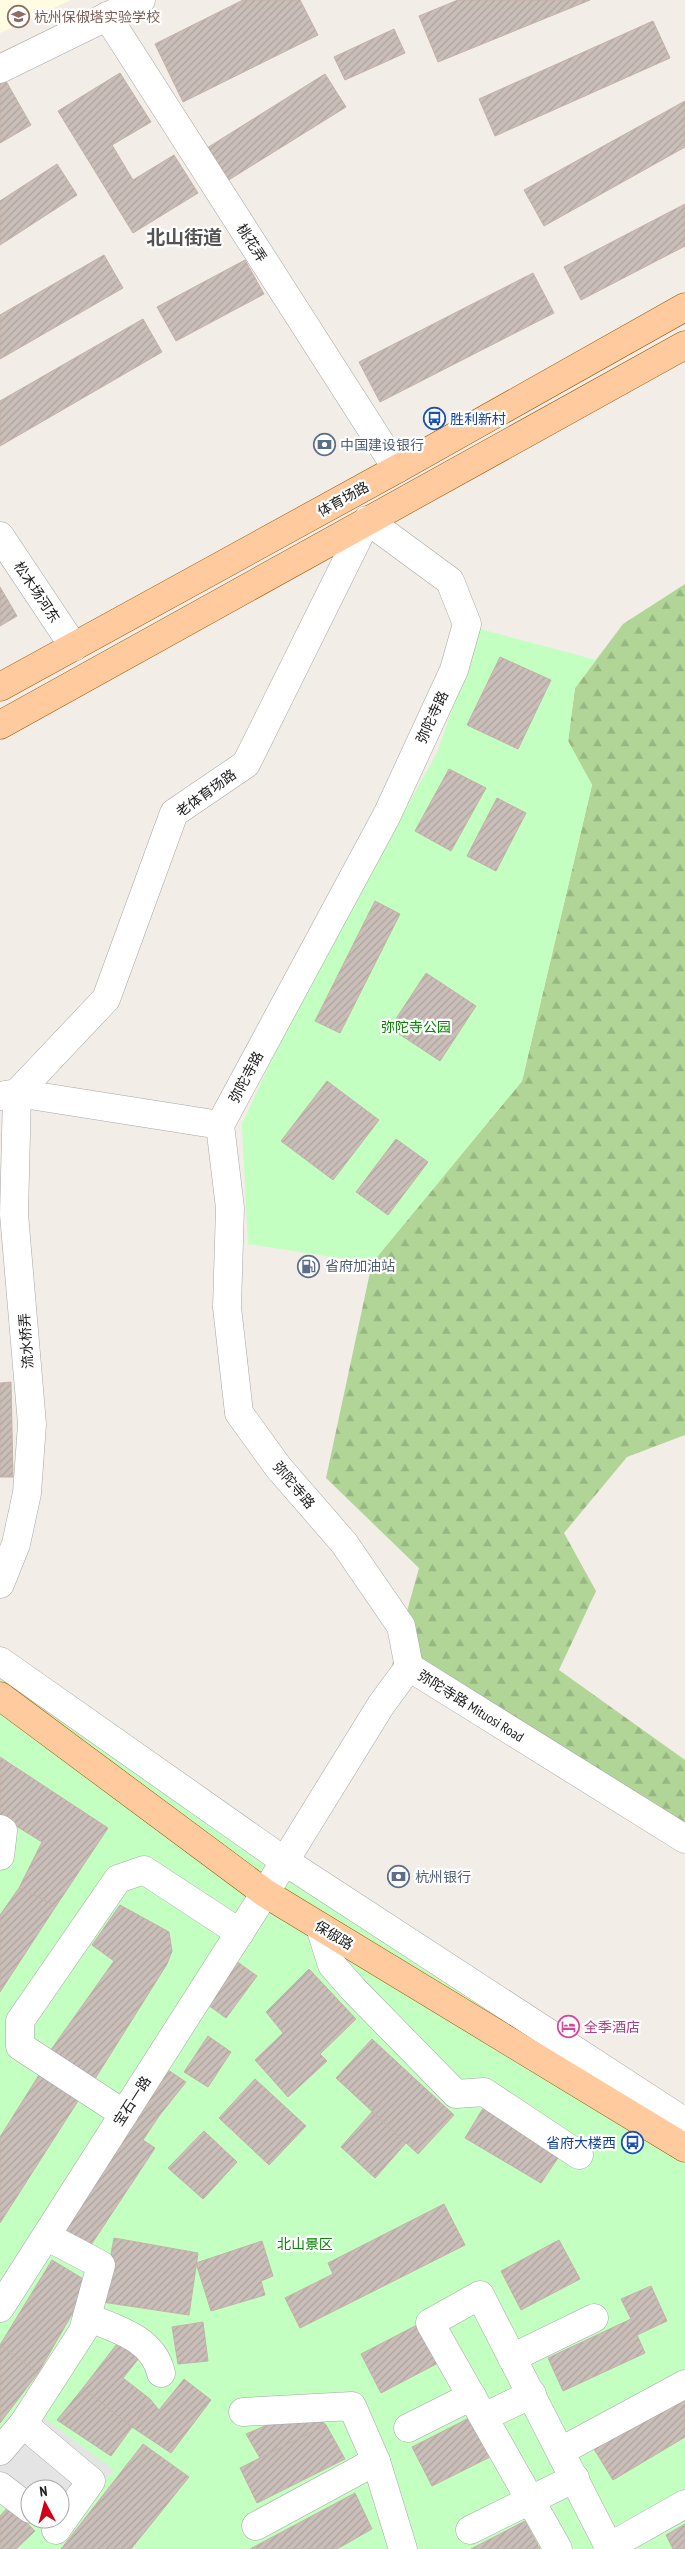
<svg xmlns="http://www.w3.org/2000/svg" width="685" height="2549" font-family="'PT Sans Narrow','Noto Sans SC',sans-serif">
  <defs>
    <pattern id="forest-firs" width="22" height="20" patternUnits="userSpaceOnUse" patternTransform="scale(1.25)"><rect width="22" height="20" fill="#b0d597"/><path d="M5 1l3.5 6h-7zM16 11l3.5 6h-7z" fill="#97b782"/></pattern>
    <pattern id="building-hatch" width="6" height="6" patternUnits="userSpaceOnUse" patternTransform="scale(1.25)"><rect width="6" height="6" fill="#cabeb9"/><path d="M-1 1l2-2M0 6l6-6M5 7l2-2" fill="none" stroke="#ada39f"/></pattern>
  </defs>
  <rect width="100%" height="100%" fill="#f2ede6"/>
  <polygon fill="#fffce2" points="0,0 71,0 0,33"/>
  <polygon fill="url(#forest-firs)" points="685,584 685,1435 627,1457 564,1533 596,1591 559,1670 685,1760 685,1839 410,1667 381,1705 419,1568 326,1478 372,1263 522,1081 592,785 568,741 575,688 623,624"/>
  <g fill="#c2ffc0" fill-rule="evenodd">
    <polygon points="480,629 596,660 575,688 568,741 592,785 522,1081 372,1263 248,1244 242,1124 302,994 437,753"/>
    <path d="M0,1663L685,2134V2549H0ZM30,2489H60V2519H30Z"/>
  </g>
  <polygon fill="#e4e4e4" points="25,2404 114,2470 56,2530 42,2519 60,2519 60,2489 30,2489 30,2509 0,2486 0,2436"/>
  <g fill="url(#building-hatch)" stroke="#c5b1a7">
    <polygon points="243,0 300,0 318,35 183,102 155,44"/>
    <polygon points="458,0 590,0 438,62 419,16"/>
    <polygon points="653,21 670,58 495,136 479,99"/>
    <polygon points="394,29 405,53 345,80 334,57"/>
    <polygon points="120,73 151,122 112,145 133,180 174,155 198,193 133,233 58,111"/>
    <polygon points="325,74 346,107 227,181 207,148"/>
    <polygon points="3,76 31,125 0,143 0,78"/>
    <polygon points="685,101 685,147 544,226 524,190"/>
    <polygon points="57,164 77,195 0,245 0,201"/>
    <polygon points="685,204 685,246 581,300 564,267"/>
    <polygon points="104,255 123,288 0,359 0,315"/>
    <polygon points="245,260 264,294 176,341 157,307"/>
    <polygon points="533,273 554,313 380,402 359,362"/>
    <polygon points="143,319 162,352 0,446 0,401"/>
    <polygon points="0,587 17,616 0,626"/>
    <polygon points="500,657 551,680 518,749 467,725"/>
    <polygon points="449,769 486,788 451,851 415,831"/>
    <polygon points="497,798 526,813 496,871 467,856"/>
    <polygon points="375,901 400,914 340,1033 315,1021"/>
    <polygon points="426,973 476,1006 440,1061 390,1028"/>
    <polygon points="327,1081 379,1120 333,1180 281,1141"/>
    <polygon points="396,1139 428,1162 388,1215 356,1192"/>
    <polygon points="11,1382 13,1477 0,1477 0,1383"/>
    <polygon points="0,1757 108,1828 56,1906 19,1888 42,1842 0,1816"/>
    <polygon points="19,1888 56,1906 0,1992 0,1915"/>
    <polygon points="120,1905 169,1932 172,1951 167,1964 93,2082 48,2054 114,1961 92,1945"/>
    <polygon points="232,1958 257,1976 226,2018 204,2002"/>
    <polygon points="309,1969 356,2019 320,2054 327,2061 288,2097 255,2060 283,2033 266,2012"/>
    <polygon points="208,2036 231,2052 208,2087 184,2072"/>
    <polygon points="372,2039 454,2115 418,2154 336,2078"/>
    <polygon points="44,2067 85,2090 0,2223 0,2137"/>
    <polygon points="165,2068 186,2082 159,2116 141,2105"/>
    <polygon points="255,2079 306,2126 269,2165 219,2118"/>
    <polygon points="141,2105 159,2116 143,2140 155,2148 89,2248 59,2228"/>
    <polygon points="485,2105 562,2152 541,2183 465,2138"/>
    <polygon points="372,2112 406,2143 375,2178 341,2147"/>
    <polygon points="204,2131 237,2162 203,2199 168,2168"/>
    <polygon points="444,2204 465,2245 300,2328 285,2298 333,2274 328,2263"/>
    <polygon points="114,2238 198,2253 189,2315 102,2302"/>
    <polygon points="559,2240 580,2279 521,2310 501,2271"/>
    <polygon points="262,2241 273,2276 261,2281 265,2295 211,2311 196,2263"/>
    <polygon points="52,2260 90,2283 38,2373 0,2345"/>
    <polygon points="651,2286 667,2321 637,2335 645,2353 563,2391 548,2358 631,2319 621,2299"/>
    <polygon points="203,2322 208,2361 178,2364 172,2327"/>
    <polygon points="419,2324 440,2362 381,2393 361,2354"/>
    <polygon points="120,2340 139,2358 123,2378 150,2399 132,2427 83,2388"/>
    <polygon points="0,2345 38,2373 0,2423"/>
    <polygon points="184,2379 211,2400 171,2453 132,2427 150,2399 159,2410"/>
    <polygon points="83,2388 132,2427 111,2456 57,2420"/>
    <polygon points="685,2394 685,2437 613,2480 594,2449"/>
    <polygon points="308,2408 326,2425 260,2458 246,2434"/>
    <polygon points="471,2417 492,2456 432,2486 412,2447"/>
    <polygon points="326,2425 345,2459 257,2503 240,2468"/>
    <polygon points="143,2444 189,2477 131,2549 61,2549"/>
    <polygon points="355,2493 372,2529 337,2549 250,2549"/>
    <polygon points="9,2506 35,2531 16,2549 0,2549 0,2516"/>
    <polygon points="525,2521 540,2549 471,2549"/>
    <polygon points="685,2524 685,2549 673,2549 666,2535"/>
  </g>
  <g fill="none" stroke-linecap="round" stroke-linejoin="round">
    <defs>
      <g id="minor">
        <polyline points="107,16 397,469"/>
        <polyline points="0,69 141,0"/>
        <polyline points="0,536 74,647"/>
        <polyline points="0,1096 17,1093 106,999 174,813 246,764 367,520 450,581 467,624 454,670 387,815 220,1125 230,1208 227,1307 239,1413 278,1467 344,1543 401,1626 409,1667"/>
        <polyline points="0,1584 16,1544 27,1493 32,1424 14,1214 17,1093 220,1125"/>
        <polyline points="0,1661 283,1860 685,2122"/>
        <polyline points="0,1829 3,1831 0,1856"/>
        <polyline points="320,1927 332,1965 354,1990 456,2094 484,2092 579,2155"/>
        <polyline points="124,2114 20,2046 20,2021 118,1879 144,1870 240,1933"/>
        <polyline points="0,2308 265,1893 381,1705 409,1667 685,1839"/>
        <path d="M87,2317C116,2329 153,2338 161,2373"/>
        <polyline points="512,2358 594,2318"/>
        <polyline points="243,2412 352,2406 376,2461 403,2549"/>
        <polyline points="484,2417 532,2394"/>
        <polyline points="23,2424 83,2331 101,2265 46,2236"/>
        <polyline points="408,2428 472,2396"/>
        <polyline points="0,2451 23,2424 91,2481 56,2530"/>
        <polyline points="561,2451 685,2384"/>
        <polyline points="0,2486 30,2509"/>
        <polyline points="256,2526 376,2461"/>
        <polyline points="470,2530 575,2478"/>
        <polyline points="609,2547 685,2504"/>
        <polyline points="558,2549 430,2323 480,2295 610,2549"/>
      </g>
      <g id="major">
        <polyline points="0,687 397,469 685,307"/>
        <polyline points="0,725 685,345"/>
        <polyline points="0,1696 265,1893 685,2148"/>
      </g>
    </defs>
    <use href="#minor" stroke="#a7a7a7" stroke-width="29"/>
    <use href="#major" stroke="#9d5700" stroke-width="29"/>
    <use href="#minor" stroke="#fff" stroke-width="28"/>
    <use href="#major" stroke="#ffca9e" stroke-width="28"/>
  </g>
  <defs>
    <symbol id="school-ring" viewBox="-11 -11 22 22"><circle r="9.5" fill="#fff" stroke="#8d6e63" stroke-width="1.5"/><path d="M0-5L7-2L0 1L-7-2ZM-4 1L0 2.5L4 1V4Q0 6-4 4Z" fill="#8d6e63"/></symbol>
    <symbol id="bus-ring" viewBox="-11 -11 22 22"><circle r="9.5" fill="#fff" stroke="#1a4fb4" stroke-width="1.5"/><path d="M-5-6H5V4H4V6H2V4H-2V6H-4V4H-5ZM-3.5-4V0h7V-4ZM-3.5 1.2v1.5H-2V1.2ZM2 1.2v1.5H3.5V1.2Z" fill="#1a4fb4"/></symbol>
    <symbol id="bank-ring" viewBox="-11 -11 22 22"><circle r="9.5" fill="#fff" stroke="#5c6f8a" stroke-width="1.5"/><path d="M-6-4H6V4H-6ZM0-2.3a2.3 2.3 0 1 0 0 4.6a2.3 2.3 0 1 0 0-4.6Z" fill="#5c6f8a"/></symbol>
    <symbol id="fuel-ring" viewBox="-11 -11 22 22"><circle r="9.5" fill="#fff" stroke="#5c6f8a" stroke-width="1.5"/><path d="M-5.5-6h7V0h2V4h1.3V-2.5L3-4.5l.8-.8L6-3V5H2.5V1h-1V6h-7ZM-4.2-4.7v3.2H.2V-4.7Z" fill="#5c6f8a"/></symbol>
    <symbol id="hotel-ring" viewBox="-11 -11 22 22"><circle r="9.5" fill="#fff" stroke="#d1479c" stroke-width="1.5"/><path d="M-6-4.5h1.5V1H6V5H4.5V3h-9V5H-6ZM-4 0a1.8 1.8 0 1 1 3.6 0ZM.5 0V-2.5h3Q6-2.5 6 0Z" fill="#d1479c"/></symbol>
  </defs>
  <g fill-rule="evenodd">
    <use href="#school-ring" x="6" y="4" width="25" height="25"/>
    <use href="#bus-ring" x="422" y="406" width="25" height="25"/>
    <use href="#bank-ring" x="312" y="432" width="25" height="25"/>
    <use href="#fuel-ring" x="296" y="1254" width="25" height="25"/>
    <use href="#bank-ring" x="386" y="1864" width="25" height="25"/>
    <use href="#hotel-ring" x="556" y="2014" width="25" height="25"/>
    <use href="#bus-ring" x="620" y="2130" width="25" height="25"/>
  </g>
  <g text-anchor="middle" stroke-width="4.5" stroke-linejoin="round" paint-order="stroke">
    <g font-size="14" fill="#785e54" stroke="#fff" text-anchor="start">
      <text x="34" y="22">杭州保俶塔实验学校</text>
    </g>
    <g font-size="14" fill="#202020" stroke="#fff">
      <text transform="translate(252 243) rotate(57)" y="5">桃花弄</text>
      <text transform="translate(343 499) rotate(-29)" y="5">体育场路</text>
      <text transform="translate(37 592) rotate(56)" y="5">松木场河东</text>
      <text transform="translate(432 717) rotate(-65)" y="5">弥陀寺路</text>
      <text transform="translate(206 793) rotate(-36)" y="5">老体育场路</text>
      <text transform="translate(246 1077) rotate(-62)" y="5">弥陀寺路</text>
      <text transform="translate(26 1341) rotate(-94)" y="5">流水桥弄</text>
      <text transform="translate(294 1485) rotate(50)" y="5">弥陀寺路</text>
      <text transform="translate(471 1706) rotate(32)" y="5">弥陀寺路 Mituosi Road</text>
      <text transform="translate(334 1935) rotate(31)" y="5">保俶路</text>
      <text transform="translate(132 2101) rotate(-57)" y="5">宝石一路</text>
    </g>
    <g font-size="14" fill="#164399" stroke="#fff" text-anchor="start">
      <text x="450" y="424">胜利新村</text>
      <text x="616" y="2148" text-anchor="end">省府大楼西</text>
    </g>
    <g font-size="14" fill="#4e5e75" stroke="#fff" text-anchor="start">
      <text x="340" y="450">中国建设银行</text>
      <text x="325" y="1271">省府加油站</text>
      <text x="415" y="1882">杭州银行</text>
    </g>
    <g font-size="14" fill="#068602" stroke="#fff">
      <text x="416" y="1032">弥陀寺公园</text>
      <text x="305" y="2249">北山景区</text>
    </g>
    <g font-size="14" fill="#b23c85" stroke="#fff" text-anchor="start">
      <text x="584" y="2032">全季酒店</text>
    </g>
    <g font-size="19" font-weight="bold" fill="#535353" stroke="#fff">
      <text x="184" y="244">北山街道</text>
    </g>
  </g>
  <g transform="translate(45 2504) rotate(353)"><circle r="24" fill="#ffffff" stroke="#a6a6a6"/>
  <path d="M0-4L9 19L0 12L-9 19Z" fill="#d10018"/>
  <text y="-8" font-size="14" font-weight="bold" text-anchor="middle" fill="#202020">N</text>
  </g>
</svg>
